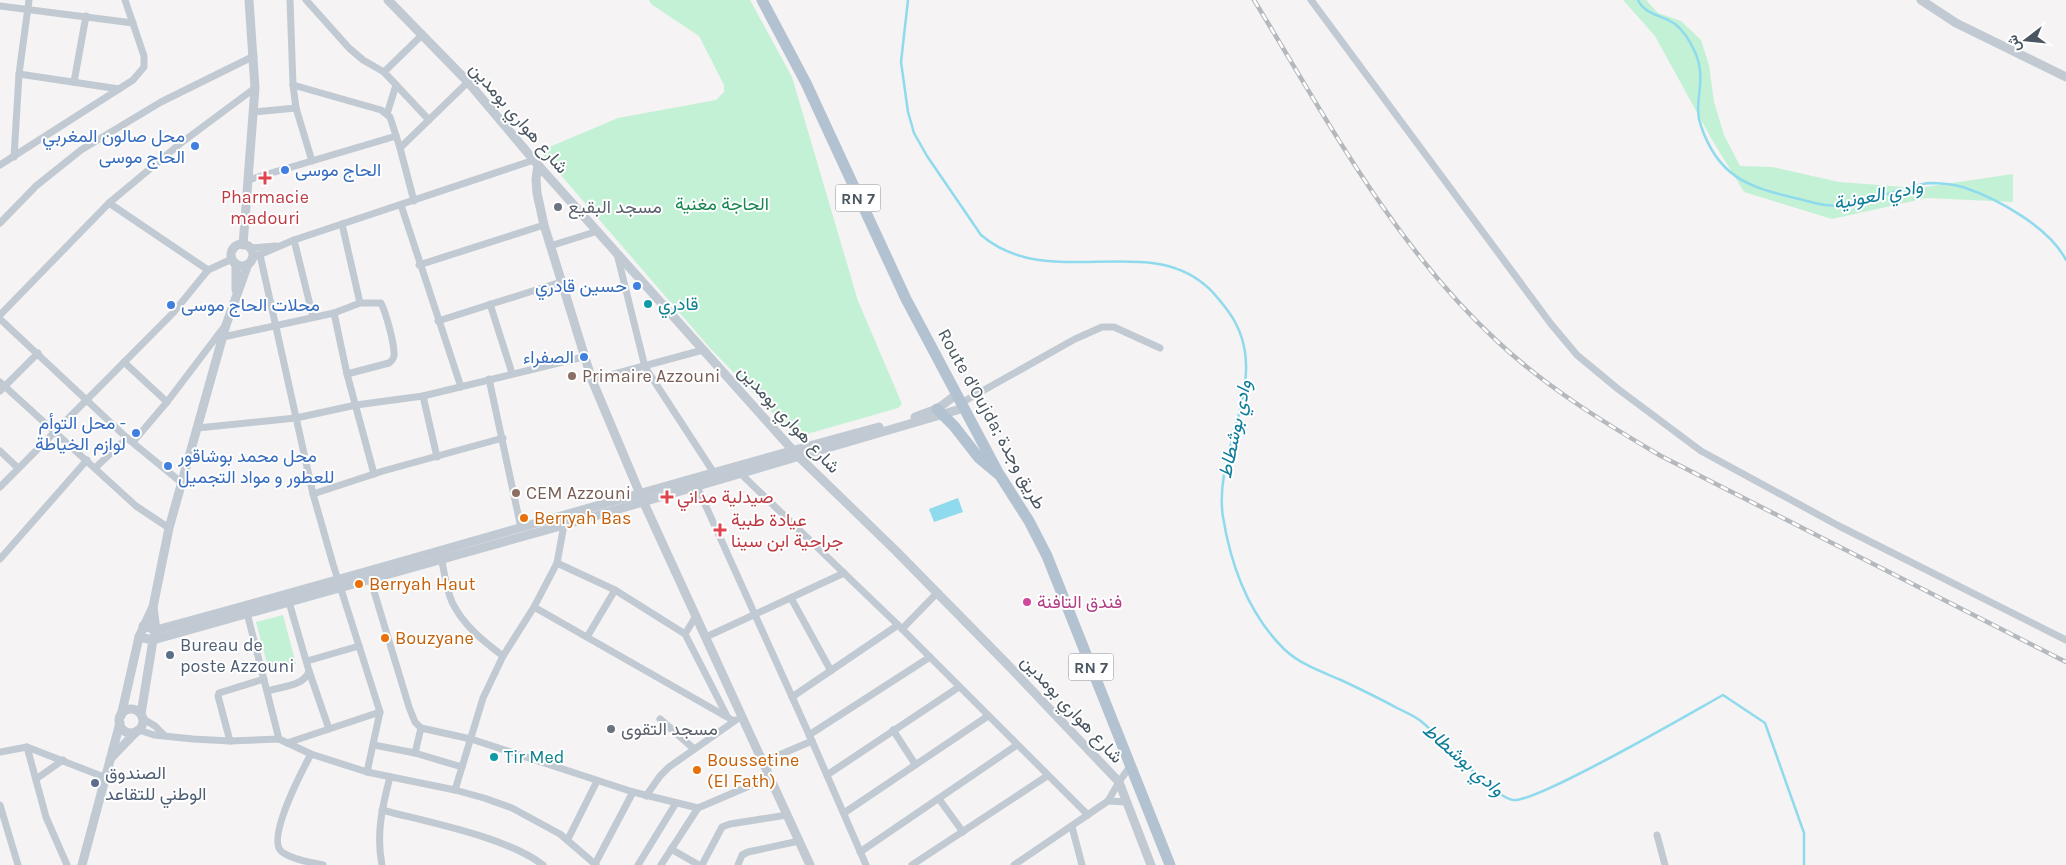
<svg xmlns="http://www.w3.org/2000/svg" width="2066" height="865" font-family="Karla,Vazirmatn,sans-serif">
  <rect width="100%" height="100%" fill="#f5f3f3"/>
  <g fill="#c3f1d5">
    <polygon points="649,0 750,0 792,77 858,301 902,404 898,408 800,436 793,434 710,348 540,151 618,118 716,100 724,92 724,85 699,36 651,4"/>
    <polygon points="1623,0 1646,0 1658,13 1681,21 1701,40 1709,65 1714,102 1724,135 1740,166 1772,167 1839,182 1918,188 2013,174 2013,202 1927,198 1832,219 1744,192 1711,138 1655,36"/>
    <polygon points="283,615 296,664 269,671 256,622"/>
  </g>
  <polygon fill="#90daee" points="958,498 963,512 934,522 929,509"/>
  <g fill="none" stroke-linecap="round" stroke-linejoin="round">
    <g stroke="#90daee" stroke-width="2.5">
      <path d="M908,0L901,62L908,112L914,133L927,156L981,235C1048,292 1145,233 1205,285C1214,292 1221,302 1228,311C1276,376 1212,448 1223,517C1231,566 1248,614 1285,650C1300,664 1322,672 1341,680C1360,689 1379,698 1397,708C1405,712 1415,716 1422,722C1442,738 1491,796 1513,800C1535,804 1694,711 1723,695L1765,723L1804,833V865"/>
      <path d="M1638,0C1645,15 1662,15 1675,24C1684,31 1690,41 1695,52C1708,81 1692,103 1701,126C1718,176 1747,187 1795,198C1809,201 1824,207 1839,205C1869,202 1898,189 1928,183C1940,183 1952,184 1963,187C1998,199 2049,227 2066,260"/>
    </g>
    <g stroke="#c1cad2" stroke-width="7">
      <polyline points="290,0 293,85 296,108 312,161"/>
      <polyline points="306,0 349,48 363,60 384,72 429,120"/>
      <polyline points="1311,0 1551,324 1577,355 1618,389 1701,451 1839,526 2066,640"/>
      <polyline points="0,6 133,23"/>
      <polyline points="384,72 422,35"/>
      <polyline points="19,74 119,89"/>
      <polyline points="74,82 86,16"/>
      <polyline points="293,85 381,110 390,117 400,148"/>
      <polyline points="253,112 296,108"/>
      <polyline points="387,114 396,85"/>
      <polyline points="14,157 19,74 29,0"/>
      <polyline points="0,165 133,80 144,67 144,56 125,0"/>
      <polyline points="248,180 396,136"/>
      <polyline points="414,201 400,148 468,82"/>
      <polyline points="109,203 208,270"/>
      <polyline points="401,205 461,387"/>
      <polyline points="0,223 36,186 81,150 161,102 254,56"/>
      <polyline points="342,224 360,303"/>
      <polyline points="294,240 313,317"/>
      <polyline points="550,246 598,231"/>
      <polyline points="250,248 276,246"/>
      <polyline points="617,254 645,367 714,473"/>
      <polyline points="260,255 313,494 333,564 380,712 367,772"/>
      <polyline points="252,258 294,240 534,160"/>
      <polyline points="419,265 544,225"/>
      <polyline points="490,304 512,373"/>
      <polyline points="334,313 347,374 374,474"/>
      <polyline points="0,315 109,203 181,143 255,88"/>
      <polyline points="0,319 127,438 182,483"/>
      <polyline points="438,321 561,282"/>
      <path d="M223,337L334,313L360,303H381C386,313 395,345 394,356C393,360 392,361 389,363L347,374"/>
      <polyline points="124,362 167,402"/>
      <polyline points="489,379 521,528"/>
      <polyline points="592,380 703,350"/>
      <polyline points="0,382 136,506 169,528"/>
      <polyline points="0,391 38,353"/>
      <polyline points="423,396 437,457"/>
      <polyline points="961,403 1075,339 1102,327 1114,327 1160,348"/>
      <polyline points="198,428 296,418 356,405 423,396 583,357"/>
      <polyline points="133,442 167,402 224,327"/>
      <polyline points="0,451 18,468"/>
      <polyline points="95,468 127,438"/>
      <polyline points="740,473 898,625 1088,815"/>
      <polyline points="695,482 812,741 866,865"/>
      <polyline points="0,487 173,313 208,270 232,259"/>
      <polyline points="313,494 383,471 503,438"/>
      <path d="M441,556C444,571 446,588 452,602C463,625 483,641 503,656"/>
      <polyline points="0,559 87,460"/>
      <polyline points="557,563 615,590 685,634 696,616"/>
      <polyline points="370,578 409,707 415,722 421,728 471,739 633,792 698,808"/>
      <polyline points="791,598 831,671"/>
      <polyline points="534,607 557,563 564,525 563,522"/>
      <polyline points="246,609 279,739"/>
      <polyline points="902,629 937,593"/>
      <polyline points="685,634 727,716"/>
      <polyline points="587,637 615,590"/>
      <polyline points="706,637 844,573"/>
      <polyline points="307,661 359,646"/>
      <polyline points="309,671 329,729"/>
      <path d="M267,691C280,687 305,686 309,671L289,602"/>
      <polyline points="792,697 898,625"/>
      <polyline points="142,718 155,726 163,734"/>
      <polyline points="660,719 693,748"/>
      <polyline points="139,730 154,735 193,739 230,741 279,739 311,754 367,772 455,790 484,798 512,808 560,834 596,865"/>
      <polyline points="893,730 915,764"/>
      <polyline points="809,735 930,657"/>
      <polyline points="230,741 218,696 219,693 264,679"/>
      <polyline points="287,743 380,712"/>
      <polyline points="374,745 415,753 462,767"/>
      <polyline points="27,747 46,817 67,865"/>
      <polyline points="0,752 27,747 104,777"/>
      <polyline points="415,753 421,728"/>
      <path d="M311,754C303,769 265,840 282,852C293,860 310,862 323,865"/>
      <polyline points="763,762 812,741"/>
      <polyline points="827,775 959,687"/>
      <polyline points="36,779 63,760"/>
      <polyline points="455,790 483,698 503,656 534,607 734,721"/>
      <polyline points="646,796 660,776 669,767 736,720"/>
      <polyline points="939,799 963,832"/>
      <polyline points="1108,801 1127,802"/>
      <polyline points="0,805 18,865"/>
      <path d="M382,810C427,822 507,837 543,865"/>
      <polyline points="844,813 988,716"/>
      <polyline points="1072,827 1082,865"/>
      <polyline points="1657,835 1665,865"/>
      <polyline points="568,839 597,781"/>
      <polyline points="671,849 699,865"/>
      <polyline points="860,852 1017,745"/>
      <polyline points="595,864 633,792"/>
      <path d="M382,865C376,835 382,807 390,777"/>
      <polyline points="638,865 676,803"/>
      <polyline points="661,865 698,808 770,777"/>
      <polyline points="702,865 722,827 730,824 787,815"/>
      <polyline points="738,865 742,855 748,852 799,841"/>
      <polyline points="912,865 1047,776"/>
      <polyline points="1014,865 1108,801 1119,782 1131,765"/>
    </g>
    <g stroke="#c1cad2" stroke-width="9">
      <polyline points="388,0 468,82 538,165 798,456 895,550 1008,665 1119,782 1151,865"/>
      <polyline points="1921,0 1956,23 2066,77"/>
      <polyline points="538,165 536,179 537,193 544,225 592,380 643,501 810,865"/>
      <circle cx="242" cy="255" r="11"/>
      <polyline points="243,245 255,88 249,0"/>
      <polyline points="236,264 236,290"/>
      <polyline points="915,417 937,409 956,395"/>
      <path d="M143,626L156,630C398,565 637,492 879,427"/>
      <polyline points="139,637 153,640 564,525 964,408"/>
      <circle cx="131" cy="721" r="12"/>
      <polyline points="141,714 153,640 156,630 153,607"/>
      <polyline points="121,716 139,637 153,607 169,528 226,325 248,264"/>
      <polyline points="110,759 137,731"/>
      <polyline points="82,865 120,723"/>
    </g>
    <g stroke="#b3c2d1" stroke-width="11">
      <polyline points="762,0 806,83 906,299 999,474 1029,521 1047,556 1170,865"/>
      <polyline points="937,409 954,426 979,458 997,473"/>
    </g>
    <defs>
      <path id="rail" d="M1254,0C1326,118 1394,246 1497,341C1546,387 1603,422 1661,456L2066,662"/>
    </defs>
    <use href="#rail" stroke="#b5b8bd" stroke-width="4.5"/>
    <use href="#rail" stroke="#fff" stroke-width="2.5" stroke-dasharray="8" stroke-linecap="butt"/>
  </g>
  <g fill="#3f7fe0" stroke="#fff" stroke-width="2">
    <circle cx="195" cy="146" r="5"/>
    <circle cx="285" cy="170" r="5"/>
    <circle cx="637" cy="286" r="5"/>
    <circle cx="171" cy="305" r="5"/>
    <circle cx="584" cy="357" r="5"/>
    <circle cx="136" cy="433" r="5"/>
    <circle cx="168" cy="466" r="5"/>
  </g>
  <g fill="#e0444e" stroke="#fff" stroke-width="2">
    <path d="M262.5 170.5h5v5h5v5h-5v5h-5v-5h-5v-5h5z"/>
    <path d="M664.5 489.5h5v5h5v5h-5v5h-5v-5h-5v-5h5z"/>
    <path d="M717.5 522.5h5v5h5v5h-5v5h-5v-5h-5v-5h5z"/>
  </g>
  <g fill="#6b7280" stroke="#fff" stroke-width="2">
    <circle cx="558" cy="207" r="5"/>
    <circle cx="611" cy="729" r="5"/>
  </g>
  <g fill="#0f9aa8" stroke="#fff" stroke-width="2">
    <circle cx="648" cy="304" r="5"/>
    <circle cx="494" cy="757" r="5"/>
  </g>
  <g fill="#8d6e63" stroke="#fff" stroke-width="2">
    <circle cx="572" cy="376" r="5"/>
    <circle cx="516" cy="493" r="5"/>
  </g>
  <g fill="#e8710a" stroke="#fff" stroke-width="2">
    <circle cx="524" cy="518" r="5"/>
    <circle cx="359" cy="584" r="5"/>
    <circle cx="385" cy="638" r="5"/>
    <circle cx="697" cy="770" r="5"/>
  </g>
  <circle fill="#d1479c" stroke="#fff" stroke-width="2" cx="1027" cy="602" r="5"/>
  <g fill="#5c6f8a" stroke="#fff" stroke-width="2">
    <circle cx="170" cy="655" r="5"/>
    <circle cx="95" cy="783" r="5"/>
  </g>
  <g text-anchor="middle" stroke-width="4" stroke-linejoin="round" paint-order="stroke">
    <g fill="#fff" stroke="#808990" stroke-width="1">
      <rect x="835.5" y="184.5" width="45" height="27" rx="4"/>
      <rect x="1068.5" y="653.5" width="45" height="27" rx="4"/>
    </g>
    <g font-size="16" font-weight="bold" fill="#4a5661">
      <text x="858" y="204">RN 7</text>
      <text x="1091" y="673">RN 7</text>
    </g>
    <g font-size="18" fill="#4a5661" stroke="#fff">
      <text transform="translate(519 118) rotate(49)" y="6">شارع هواري بومدين</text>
      <text transform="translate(789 419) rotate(47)" y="6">شارع هواري بومدين</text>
      <text transform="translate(992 419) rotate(61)" y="6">Route d'Oujda; طريق وجدة</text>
      <text transform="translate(1072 709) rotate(47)" y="6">شارع هواري بومدين</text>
    </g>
    <g font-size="18" fill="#366cbe" stroke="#fff" text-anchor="end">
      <text x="185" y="142">محل صالون المغربي<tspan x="185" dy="21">الحاج موسى</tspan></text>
      <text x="295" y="176" text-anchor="start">الحاج موسى</text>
      <text x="627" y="292">حسين قادري</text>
      <text x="181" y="311" text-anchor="start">محلات الحاج موسى</text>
      <text x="574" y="363">الصفراء</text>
      <text x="126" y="429">محل التوأم -<tspan x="126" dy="21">لوازم الخياطة</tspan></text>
      <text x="178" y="462" text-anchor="start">محل محمد بوشاقور<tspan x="178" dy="21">للعطور و مواد التجميل</tspan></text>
    </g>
    <g font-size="18" fill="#be3a42" stroke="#fff" text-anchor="start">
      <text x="265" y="203" text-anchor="middle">Pharmacie<tspan x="265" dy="21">madouri</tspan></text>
      <text x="677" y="503">صيدلية مداني</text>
      <text x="731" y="526">عيادة طبية<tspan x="731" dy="21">جراحية ابن سينا</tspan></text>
    </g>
    <g font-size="18" fill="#17864f" stroke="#fff">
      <text x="722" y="210">الحاجة مغنية</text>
    </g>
    <g font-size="18" fill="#5b616d" stroke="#fff" text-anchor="start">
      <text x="568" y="213">مسجد البقيع</text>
      <text x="621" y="735">مسجد التقوى</text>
    </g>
    <g font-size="18" fill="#0d838f" stroke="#fff" text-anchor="start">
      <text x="658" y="310">قادري</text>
      <text x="504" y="763">Tir Med</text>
    </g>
    <g font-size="18" fill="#785e54" stroke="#fff" text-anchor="start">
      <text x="582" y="382">Primaire Azzouni</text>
      <text x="526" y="499">CEM Azzouni</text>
    </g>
    <g font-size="18" fill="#c56008" stroke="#fff" text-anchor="start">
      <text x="534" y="524">Berryah Bas</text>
      <text x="369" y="590">Berryah Haut</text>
      <text x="395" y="644">Bouzyane</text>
      <text x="707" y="766">Boussetine<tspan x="707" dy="21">(El Fath)</tspan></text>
    </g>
    <g font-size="18" fill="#b23c85" stroke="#fff" text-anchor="start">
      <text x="1037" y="608">فندق التافنة</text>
    </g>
    <g font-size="18" fill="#4e5e75" stroke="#fff" text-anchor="start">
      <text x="180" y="651">Bureau de<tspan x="180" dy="21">poste Azzouni</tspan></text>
      <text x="105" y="779">الصندوق<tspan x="105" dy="21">الوطني للتقاعد</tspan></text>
    </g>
    <g font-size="19" font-style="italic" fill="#0c7c9b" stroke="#fff">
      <text transform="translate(1878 194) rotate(-11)" y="7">وادي العونية</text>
      <text transform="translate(1234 429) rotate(-78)" y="7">وادي بوشطاط</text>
      <text transform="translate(1464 759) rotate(41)" y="7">وادي بوشطاط</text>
    </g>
  </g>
  <g transform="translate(2026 40) rotate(254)" stroke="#ffffff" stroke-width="4" paint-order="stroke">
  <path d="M0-4L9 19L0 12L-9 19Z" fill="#4a5661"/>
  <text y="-8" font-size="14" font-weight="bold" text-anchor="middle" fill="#4a5661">ش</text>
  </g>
</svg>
